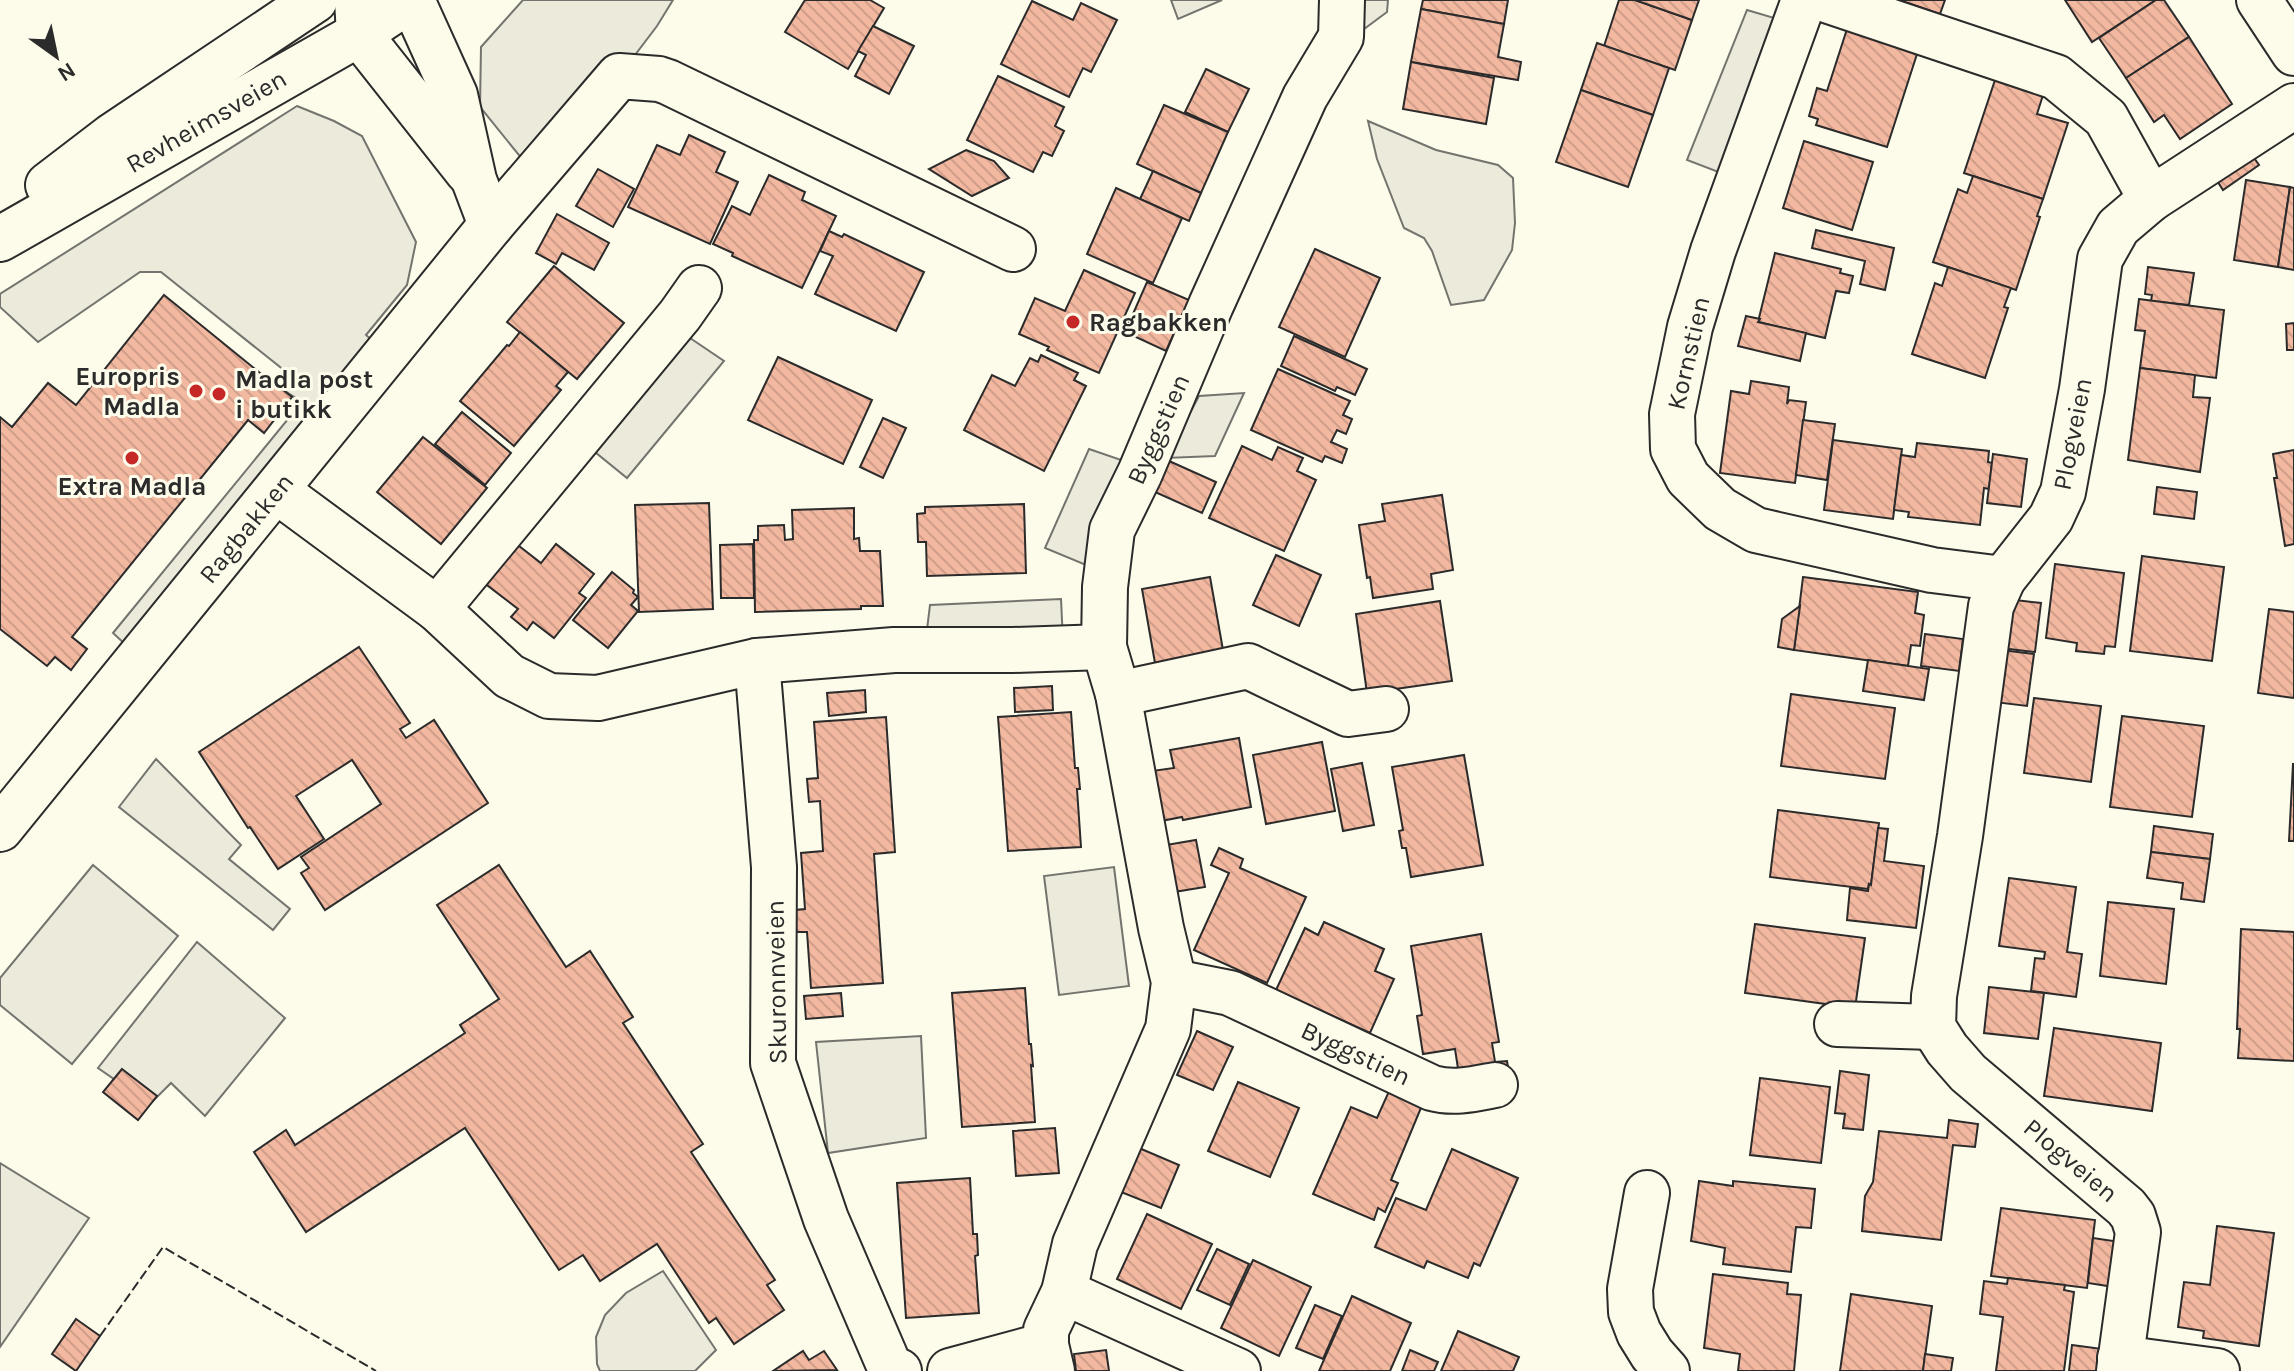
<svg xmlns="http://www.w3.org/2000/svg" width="2294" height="1371" font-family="Karla,sans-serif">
  <defs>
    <pattern id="building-back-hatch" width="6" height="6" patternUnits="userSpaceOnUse" patternTransform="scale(2)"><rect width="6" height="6" fill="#f2b8a0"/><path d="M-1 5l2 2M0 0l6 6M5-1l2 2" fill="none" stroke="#d09e8a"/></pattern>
  </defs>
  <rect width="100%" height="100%" fill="#fdfbea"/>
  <g fill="#ecebdb" stroke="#74746e" stroke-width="2">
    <polygon points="1171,0 1222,0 1178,19"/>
    <polygon points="1368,121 1436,150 1498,165 1513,178 1515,223 1512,250 1484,300 1451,305 1432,251 1424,238 1404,228 1377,159"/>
  </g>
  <g fill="#eceadb" stroke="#74746e" stroke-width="2">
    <polygon points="523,0 673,0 657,26 619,76 527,165 480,107 481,47"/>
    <polygon points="1353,0 1388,0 1387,12 1352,38"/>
    <polygon points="1747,10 1784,21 1721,173 1687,160"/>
    <polygon points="297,106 334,121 362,136 416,242 407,285 366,335 374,342 127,646 113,633 302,402 285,391 295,379 161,272 140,272 38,342 0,307 0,294"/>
    <polygon points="690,338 724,361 627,478 595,452"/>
    <polygon points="1244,393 1215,456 1166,458 1199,396"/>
    <polygon points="1089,449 1130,463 1086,565 1045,548"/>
    <polygon points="1061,599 1063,642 925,646 930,605"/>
    <polygon points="156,759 241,845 229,859 290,909 273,930 119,807"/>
    <polygon points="93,865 178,936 72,1064 0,1005 0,978"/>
    <polygon points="1114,867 1129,986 1059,995 1044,876"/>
    <polygon points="197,942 285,1018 205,1116 171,1083 150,1104 98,1068"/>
    <polygon points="921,1036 926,1138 828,1153 816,1042"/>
    <polygon points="0,1163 89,1218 0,1347"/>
    <polygon points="663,1271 716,1350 695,1371 600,1371 597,1364 596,1337 605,1315 626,1293"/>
  </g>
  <g fill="url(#building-back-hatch)" stroke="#2b2b2b" stroke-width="2">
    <polygon points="805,0 870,0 884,8 848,69 785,32"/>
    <polygon points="1423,0 1508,0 1504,24 1421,9"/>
    <polygon points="1619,0 1635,0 1692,20 1675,70 1604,46"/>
    <polygon points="1635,0 1699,0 1692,20"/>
    <polygon points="1899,0 1945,0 1940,14"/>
    <polygon points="2065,0 2156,0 2092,42"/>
    <polygon points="2156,0 2164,0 2189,37 2126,78 2099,38"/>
    <polygon points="1032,1 1073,20 1081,3 1117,20 1091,72 1083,68 1069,97 1001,64"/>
    <polygon points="1421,9 1504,24 1498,57 1521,62 1518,80 1411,62"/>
    <polygon points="873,26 914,46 889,94 855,76 866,55 858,51"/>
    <polygon points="1847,29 1918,51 1887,147 1816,125 1818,119 1809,116 1817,88 1827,91"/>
    <polygon points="2189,37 2232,104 2180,139 2164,115 2154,122 2126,78"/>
    <polygon points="1597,43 1669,68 1653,115 1581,90"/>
    <polygon points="1411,62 1494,78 1486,124 1403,109"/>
    <polygon points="1206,69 1249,89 1228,132 1185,112"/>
    <polygon points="998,76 1064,107 1055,126 1064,131 1052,156 1043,152 1033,172 967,140"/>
    <polygon points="1996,77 2044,92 2037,114 2068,123 2043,199 1964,173"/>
    <polygon points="1581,90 1653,115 1628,187 1556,162"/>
    <polygon points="1164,105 1228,132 1201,193 1137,164"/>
    <polygon points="689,135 725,152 716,172 738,182 710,244 628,207 657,145 680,155"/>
    <polygon points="1804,141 1873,162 1852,230 1783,208"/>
    <polygon points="2245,145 2259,165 2223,190 2209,168"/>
    <polygon points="966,150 994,161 1009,178 972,196 929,169"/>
    <polygon points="598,169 634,189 613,227 576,206"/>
    <polygon points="1153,171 1201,193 1189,221 1140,199"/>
    <polygon points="769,175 805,192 802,200 836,216 802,288 732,256 733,253 713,244 732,206 750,215"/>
    <polygon points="1973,176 2043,199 2037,216 2040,217 2016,290 1933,262 1958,189 1967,193"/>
    <polygon points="2246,180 2290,187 2278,267 2234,260"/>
    <polygon points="2290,187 2294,188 2294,270 2278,267"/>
    <polygon points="1116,188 1182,218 1153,283 1087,254"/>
    <polygon points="557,214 609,243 594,270 562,253 556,264 536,253"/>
    <polygon points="1816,230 1894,248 1885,290 1860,284 1865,261 1812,248"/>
    <polygon points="829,231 842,237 844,234 924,272 896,331 815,294 833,256 820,251"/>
    <polygon points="1315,249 1380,278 1345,357 1279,327"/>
    <polygon points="1775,253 1841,269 1840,273 1853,276 1849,293 1836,291 1825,338 1758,322"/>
    <polygon points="554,266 624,323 577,379 507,322"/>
    <polygon points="1948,267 2011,288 2004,307 2008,308 1985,378 1912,354 1935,283 1942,286"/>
    <polygon points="2148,267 2194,273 2189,305 2151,301 2152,295 2145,294"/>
    <polygon points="1084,270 1135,293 1099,373 1047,350 1049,347 1019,334 1035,298 1065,311"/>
    <polygon points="1147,282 1189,300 1166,351 1125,332"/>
    <polygon points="164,295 276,386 277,385 292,397 264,433 248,420 72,637 87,649 71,670 55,657 47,666 0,629 0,417 12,427 48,383 76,405"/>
    <polygon points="2139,299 2224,310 2216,378 2140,368 2145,331 2135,330"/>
    <polygon points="1746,316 1760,319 1758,322 1806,333 1800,361 1738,346"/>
    <polygon points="2294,323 2294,350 2287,350 2286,324"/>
    <polygon points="520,332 568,372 556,386 561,390 514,446 460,401 507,345 509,346"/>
    <polygon points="1294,336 1367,369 1355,395 1337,387 1335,391 1281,366"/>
    <polygon points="1041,355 1078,373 1074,380 1086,386 1044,471 964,430 992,375 1015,386 1030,358 1038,362"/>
    <polygon points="778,357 872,400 843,464 748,420"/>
    <polygon points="2140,368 2195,375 2193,397 2210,398 2200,472 2128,460"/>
    <polygon points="1278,369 1350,401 1343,415 1352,419 1346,434 1337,430 1331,442 1347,449 1342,463 1325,456 1322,462 1251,430"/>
    <polygon points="1751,381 1789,387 1787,404 1789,400 1806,402 1795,483 1720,473 1731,391 1749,394"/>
    <polygon points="462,412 511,453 485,485 435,444"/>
    <polygon points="883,418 906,428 883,478 860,467"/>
    <polygon points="1803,420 1835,424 1827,480 1796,475"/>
    <polygon points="423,437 487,488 441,544 377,492"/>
    <polygon points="1833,440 1902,449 1893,519 1824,510"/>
    <polygon points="1917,443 1989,451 1988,462 1992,463 1989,489 1984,488 1980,525 1908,517 1909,512 1894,510 1901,455 1915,457"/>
    <polygon points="1242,446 1272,460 1278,447 1303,458 1297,471 1316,480 1284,551 1209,518"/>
    <polygon points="2294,450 2294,544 2285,546 2274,478 2277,478 2273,454"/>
    <polygon points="1993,454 2027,459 2021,507 1987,503"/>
    <polygon points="1169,461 1216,482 1202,513 1155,492"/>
    <polygon points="2157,487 2197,492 2194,519 2154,514"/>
    <polygon points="1442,495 1453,570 1431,574 1433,589 1373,598 1370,577 1367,578 1359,525 1385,521 1382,504"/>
    <polygon points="709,503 713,609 639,612 635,505"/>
    <polygon points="1024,504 1026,573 927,576 926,542 918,542 917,514 925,513 925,507"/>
    <polygon points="854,508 854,539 859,538 860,551 880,551 883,606 861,606 861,609 755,612 754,540 758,540 758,526 784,525 785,540 793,539 792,510"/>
    <polygon points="510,539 541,563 556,544 594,574 579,593 586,598 554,638 533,622 527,630 511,617 518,609 479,579"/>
    <polygon points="753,544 754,598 721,598 720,545"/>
    <polygon points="1276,555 1321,575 1299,626 1253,605"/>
    <polygon points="2142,556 2224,567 2212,661 2130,651"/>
    <polygon points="2055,564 2124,573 2115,647 2105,646 2104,654 2076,651 2077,643 2046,638"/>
    <polygon points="612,572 634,590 633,593 638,597 631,605 638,611 608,648 573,620"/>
    <polygon points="1210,577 1223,650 1155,663 1142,589"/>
    <polygon points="1803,577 1918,592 1915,613 1924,615 1920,646 1911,645 1908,666 1794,650"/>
    <polygon points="2007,599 2041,603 2035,652 2001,648"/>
    <polygon points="1440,601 1452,681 1367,693 1356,614"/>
    <polygon points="1800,606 1794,650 1778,647 1782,619"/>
    <polygon points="2269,609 2294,612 2294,698 2258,693"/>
    <polygon points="1925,634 1963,639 1959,671 1921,666"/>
    <polygon points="359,647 410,723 400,729 406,738 434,720 488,803 325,910 301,873 309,868 301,857 381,804 352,760 296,796 324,839 278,869 250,827 248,828 199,752"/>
    <polygon points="2001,650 2034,654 2027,706 1994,702"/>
    <polygon points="1868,660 1929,669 1924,700 1863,691"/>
    <polygon points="1052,686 1053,710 1015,712 1014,688"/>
    <polygon points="865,690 866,712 829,716 827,693"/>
    <polygon points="1791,694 1895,708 1885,779 1781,766"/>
    <polygon points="2034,698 2101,706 2091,782 2024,773"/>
    <polygon points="1071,712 1075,768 1078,768 1080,789 1077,789 1081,847 1008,851 998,717"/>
    <polygon points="2122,716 2204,726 2192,817 2110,807"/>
    <polygon points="886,717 895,852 874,854 883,983 811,988 807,932 796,932 795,910 805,909 801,853 823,851 820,801 809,802 807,779 818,778 814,722"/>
    <polygon points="1239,738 1251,807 1183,820 1182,817 1161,821 1152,771 1174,768 1170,750"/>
    <polygon points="1322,742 1335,811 1266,824 1253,755"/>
    <polygon points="1464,755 1483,865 1411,877 1406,848 1402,848 1399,831 1403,830 1392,767"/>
    <polygon points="1362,763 1374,825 1343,831 1331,769"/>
    <polygon points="2293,764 2294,764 2294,841 2289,841"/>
    <polygon points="1778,810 1879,823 1871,885 1869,884 1868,889 1770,877"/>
    <polygon points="2154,826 2213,834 2210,859 2151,852"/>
    <polygon points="1878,828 1888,829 1884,861 1924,866 1916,928 1847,920 1850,888 1868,891 1869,884 1871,885"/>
    <polygon points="1196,840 1205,887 1174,892 1166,845"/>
    <polygon points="1219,848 1243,859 1240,868 1306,897 1267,983 1194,950 1229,873 1211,865"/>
    <polygon points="2151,852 2210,859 2204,902 2181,899 2183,883 2147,878"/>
    <polygon points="499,865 566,967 590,951 633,1017 623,1023 703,1144 691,1152 775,1280 767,1285 784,1310 734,1344 716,1318 709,1323 657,1244 600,1281 583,1255 559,1270 465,1128 306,1232 254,1152 286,1130 295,1145 465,1033 460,1025 499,999 437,905"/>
    <polygon points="2009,878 2076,887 2067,952 2082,954 2076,997 2031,991 2035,958 2044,959 2045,952 1999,946"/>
    <polygon points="2108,902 2174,909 2166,984 2100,976"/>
    <polygon points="1324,922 1384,949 1375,971 1394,979 1370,1033 1276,990 1305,928 1318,935"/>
    <polygon points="1755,924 1865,938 1855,1008 1745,993"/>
    <polygon points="2241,929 2294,932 2294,1061 2238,1058 2240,1029 2237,1029"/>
    <polygon points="1481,934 1499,1042 1492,1043 1495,1062 1507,1061 1508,1067 1459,1075 1455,1049 1423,1054 1417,1016 1422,1015 1411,946"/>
    <polygon points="1989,987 2044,993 2038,1039 1984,1033"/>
    <polygon points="1025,988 1029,1044 1031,1044 1033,1066 1031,1065 1035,1122 962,1127 952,993"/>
    <polygon points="841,993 843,1016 806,1019 804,996"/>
    <polygon points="2054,1028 2161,1043 2152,1111 2044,1096"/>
    <polygon points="1197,1031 1233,1047 1213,1090 1177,1075"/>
    <polygon points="122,1069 157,1096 138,1120 103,1092"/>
    <polygon points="1840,1071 1869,1075 1863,1130 1843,1128 1845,1114 1835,1113"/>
    <polygon points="1760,1078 1830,1087 1821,1163 1750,1155"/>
    <polygon points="1238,1082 1299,1108 1270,1177 1208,1151"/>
    <polygon points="1390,1089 1423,1103 1391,1180 1398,1183 1385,1212 1378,1208 1374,1220 1313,1194 1351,1107 1377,1118"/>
    <polygon points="1949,1120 1978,1124 1975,1147 1953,1145 1941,1240 1862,1231 1865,1196 1873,1182 1879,1131 1947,1138"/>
    <polygon points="1055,1128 1059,1173 1016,1176 1013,1131"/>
    <polygon points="1139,1148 1179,1165 1161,1208 1121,1192"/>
    <polygon points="1452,1149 1518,1178 1480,1266 1474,1263 1468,1278 1427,1261 1424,1268 1375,1247 1396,1198 1426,1210"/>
    <polygon points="970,1178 973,1234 977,1234 978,1255 975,1256 979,1313 906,1318 897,1183"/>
    <polygon points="1699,1181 1733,1186 1733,1181 1815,1189 1811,1228 1796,1227 1791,1272 1723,1264 1725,1248 1691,1241"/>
    <polygon points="2001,1208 2095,1220 2087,1288 1991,1276"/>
    <polygon points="1147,1214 1212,1244 1181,1309 1117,1279"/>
    <polygon points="2217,1226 2274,1233 2259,1346 2203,1338 2204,1331 2178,1327 2184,1282 2210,1285"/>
    <polygon points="2093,1238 2120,1242 2114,1287 2088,1283"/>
    <polygon points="1217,1249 1249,1264 1230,1305 1197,1290"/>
    <polygon points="1253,1260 1311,1287 1279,1356 1221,1328"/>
    <polygon points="1713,1274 1788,1283 1787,1294 1801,1295 1794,1371 1738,1371 1740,1354 1704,1348"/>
    <polygon points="2008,1278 2065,1285 2064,1290 2074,1292 2064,1371 1996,1371 2003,1317 1980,1314 1984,1281 2007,1284"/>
    <polygon points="1851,1294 1932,1306 1923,1371 1840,1371"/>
    <polygon points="1352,1296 1411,1323 1390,1371 1319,1371"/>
    <polygon points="1315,1305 1342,1316 1323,1359 1296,1348"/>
    <polygon points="76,1319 100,1336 76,1371 52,1354"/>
    <polygon points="1458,1331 1519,1357 1513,1371 1441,1371"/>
    <polygon points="2072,1345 2110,1350 2107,1371 2069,1371"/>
    <polygon points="1106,1350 1109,1371 1076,1371 1074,1354"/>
    <polygon points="1410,1350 1438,1362 1434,1371 1402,1371"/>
    <polygon points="803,1351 809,1360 824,1351 837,1370 773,1371"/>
    <polygon points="1925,1354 1953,1358 1951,1371 1923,1371"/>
  </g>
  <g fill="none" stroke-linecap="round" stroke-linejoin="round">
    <defs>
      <g id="minor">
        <polyline points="357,0 359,34 468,172"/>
        <polyline points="1804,0 1713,251 1690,327 1672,414 1673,449 1688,478 1720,509 1756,530 1932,570 2003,579"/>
        <polyline points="1826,0 2056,77 2106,118 2151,199"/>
        <polyline points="2259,0 2294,53"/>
        <polyline points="491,225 619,76 659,79 668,82 1013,249"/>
        <polyline points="277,491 437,609 509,676 549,696 598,698 757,661 894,650 1013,650 1104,647"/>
        <polyline points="437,609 680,315 699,288"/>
        <polyline points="757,661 774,867 773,1063 826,1219 891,1370 899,1371"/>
        <polyline points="1118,694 1248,666 1348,714 1386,709"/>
        <polyline points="0,829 491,225 474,180 455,95 412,0"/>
        <path d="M1174,982L1230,993L1432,1088C1454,1094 1474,1089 1495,1085"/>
        <polyline points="1837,1024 1933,1027"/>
        <polyline points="1647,1193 1630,1289 1631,1312 1639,1333 1652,1354 1667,1371"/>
        <polyline points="1064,1292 1238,1371"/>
        <polyline points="2120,1358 2217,1371"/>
        <polyline points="950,1371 1046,1345"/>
        <polyline points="1052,1371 1046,1345 1046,1330 1064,1292 1075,1244 1168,1029 1174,982 1161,928 1118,694 1104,647 1105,587 1112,530 1140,473 1211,305 1305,97 1341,37 1342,0"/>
        <polyline points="2119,1371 2138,1232 2133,1216 2126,1207 1968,1073 1947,1049 1933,1027 1934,996 1960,836 1991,606 2003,579 2051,518 2063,492 2082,389 2100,259 2118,227 2151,199 2294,106"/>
      </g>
      <g id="major">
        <polyline points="48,185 112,136 315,0"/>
        <polyline points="0,239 359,34 410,0"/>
      </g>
    </defs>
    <use href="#minor" stroke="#2b2b2b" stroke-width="48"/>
    <use href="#major" stroke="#2b2b2b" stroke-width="48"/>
    <use href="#minor" stroke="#fdfbea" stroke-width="44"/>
    <use href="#major" stroke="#fdfbea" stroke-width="44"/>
    <polyline stroke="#2b2b2b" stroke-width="2" stroke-dasharray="10 4" stroke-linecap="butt" points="100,1336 163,1247 376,1371"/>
  </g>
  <g fill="#c62828" stroke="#fdfbea" stroke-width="3">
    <circle cx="1073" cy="322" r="8"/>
    <circle cx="196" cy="391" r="8"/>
    <circle cx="219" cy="394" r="8"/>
    <circle cx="132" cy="458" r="8"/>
  </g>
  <g text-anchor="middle" stroke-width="6" stroke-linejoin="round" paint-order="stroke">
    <g font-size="26" fill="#2b2b2b" stroke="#fdfbea">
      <text transform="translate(206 121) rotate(-30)" y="9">Revheimsveien</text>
      <text transform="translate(1688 353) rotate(-77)" y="9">Kornstien</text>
      <text transform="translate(1158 429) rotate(-66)" y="9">Byggstien</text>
      <text transform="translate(2072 434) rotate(-79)" y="9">Plogveien</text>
      <text transform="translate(246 528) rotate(-51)" y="9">Ragbakken</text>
      <text transform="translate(776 982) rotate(-91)" y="9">Skuronnveien</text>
      <text transform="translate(1356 1053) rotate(25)" y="9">Byggstien</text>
      <text transform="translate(2071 1160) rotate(40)" y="9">Plogveien</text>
    </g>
    <g font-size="26" font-weight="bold" fill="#2b2b2b" stroke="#fdfbea" text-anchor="start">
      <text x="1089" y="331">Ragbakken</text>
      <text x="180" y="385" text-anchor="end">Europris<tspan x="180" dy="30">Madla</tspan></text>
      <text x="235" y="388">Madla post<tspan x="235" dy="30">i butikk</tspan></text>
      <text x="132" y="495" text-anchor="middle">Extra Madla</text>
    </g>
  </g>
  <g transform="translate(56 56) rotate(147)" stroke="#fdfbea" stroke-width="6" paint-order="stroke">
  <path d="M0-6L14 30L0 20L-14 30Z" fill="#2b2b2b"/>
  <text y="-12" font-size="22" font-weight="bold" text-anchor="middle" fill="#2b2b2b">N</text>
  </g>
</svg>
